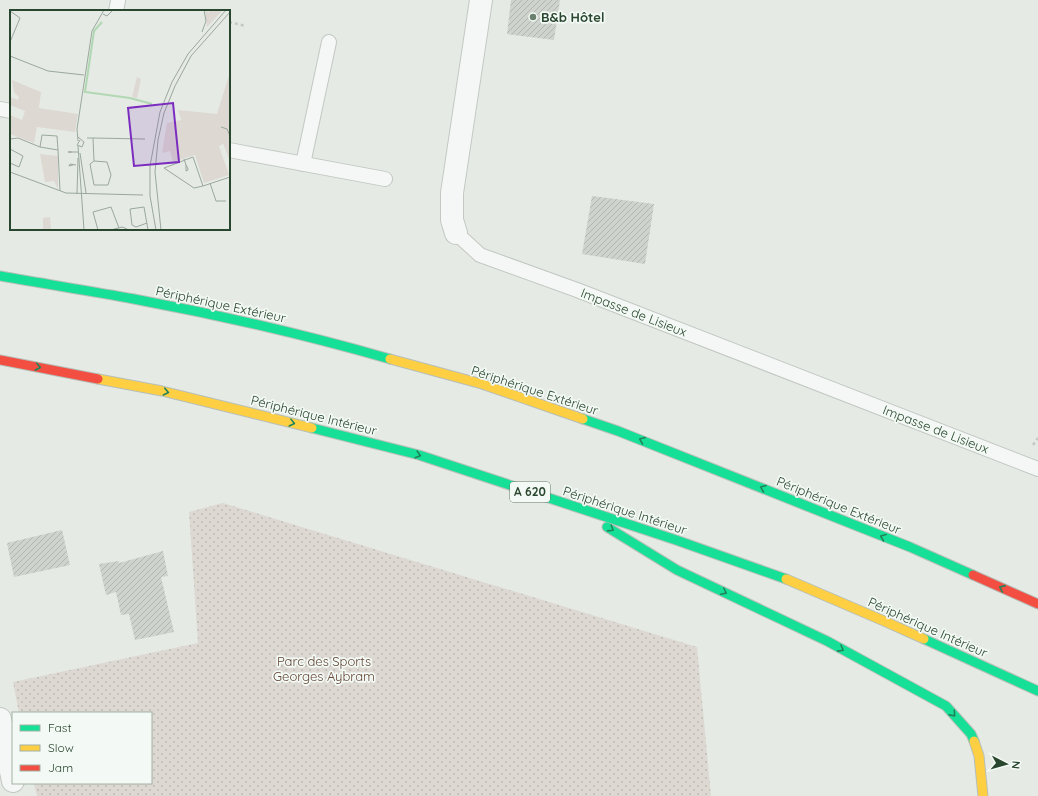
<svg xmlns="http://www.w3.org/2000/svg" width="1038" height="796" font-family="Quicksand,sans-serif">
  <defs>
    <pattern id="park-dots" width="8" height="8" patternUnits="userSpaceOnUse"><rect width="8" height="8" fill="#ddd8d2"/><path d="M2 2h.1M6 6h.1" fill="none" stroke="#bebbb5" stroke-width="1.8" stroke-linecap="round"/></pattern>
    <pattern id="building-hatch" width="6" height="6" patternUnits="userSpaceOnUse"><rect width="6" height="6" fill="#ced3ce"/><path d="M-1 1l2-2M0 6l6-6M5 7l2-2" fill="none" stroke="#b1b6b1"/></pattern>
  </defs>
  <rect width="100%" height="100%" fill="#e5eae5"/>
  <polygon fill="url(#park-dots)" points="223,503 697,647 711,796 37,796 34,783 151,783 151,713 19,713 13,682 198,643 189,512"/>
  <g fill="url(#building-hatch)">
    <polygon points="511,0 560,0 554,40 507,34"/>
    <polygon points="592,196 654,204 645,264 582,254"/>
    <polygon points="62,530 70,565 14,577 7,543"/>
    <polygon points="163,551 168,576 161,577 174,632 135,640 129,614 121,615 116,592 106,595 99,564 119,561 119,563"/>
  </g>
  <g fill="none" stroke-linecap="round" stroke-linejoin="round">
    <defs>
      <g id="lane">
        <polyline points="116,11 118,1"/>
        <polyline points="0,109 11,111"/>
        <polyline points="229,150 385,179"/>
        <polyline points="303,164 329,42"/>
        <polyline points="456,233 480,255 577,290 1038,469"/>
      </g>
      <g id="street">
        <polyline points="456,233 452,220 452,193 481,0"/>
        <polyline points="0,719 13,781"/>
      </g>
      <g id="fast">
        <path d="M0,276C45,284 90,291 134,299C220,315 306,335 390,359"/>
        <polyline points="583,419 618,431 910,547 973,575"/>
        <polyline points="312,428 419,455 676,540 786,579"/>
        <polyline points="607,527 677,570 827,641 946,706 971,734 974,741"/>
        <polyline points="924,639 1038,691"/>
      </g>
      <g id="slow">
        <polyline points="390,359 482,384 583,419"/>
        <polyline points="98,379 162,391 312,428"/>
        <polyline points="786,579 884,621 924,639"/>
        <polyline points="974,741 979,756 983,796"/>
      </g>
      <g id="jam">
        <polyline points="0,360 98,379"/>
        <polyline points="973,575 1038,604"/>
      </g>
    </defs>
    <use href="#lane" stroke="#c3c8c3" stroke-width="16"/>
    <use href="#street" stroke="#c3c8c3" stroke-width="24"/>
    <use href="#fast" stroke="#b7bfb8" stroke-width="11"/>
    <use href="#slow" stroke="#b7bfb8" stroke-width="11"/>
    <use href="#jam" stroke="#b7bfb8" stroke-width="11"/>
    <g stroke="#c3cac3" stroke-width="2.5" stroke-dasharray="3 3" stroke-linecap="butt">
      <polyline points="229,22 246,26"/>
      <polyline points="1033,445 1038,438"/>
    </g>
    <use href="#lane" stroke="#f4f7f5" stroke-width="14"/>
    <use href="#street" stroke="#f4f7f5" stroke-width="22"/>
    <use href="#fast" stroke="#16e098" stroke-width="9"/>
    <use href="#slow" stroke="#ffcf43" stroke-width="9"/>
    <use href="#jam" stroke="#f24e42" stroke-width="9"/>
  </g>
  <defs><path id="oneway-chevron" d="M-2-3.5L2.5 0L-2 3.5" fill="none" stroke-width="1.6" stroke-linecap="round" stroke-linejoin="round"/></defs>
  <g stroke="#218458">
    <use href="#oneway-chevron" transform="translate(38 367) rotate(11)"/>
    <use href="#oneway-chevron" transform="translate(166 392) rotate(13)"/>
    <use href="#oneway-chevron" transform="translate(292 423) rotate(14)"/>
    <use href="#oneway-chevron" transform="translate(642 440) rotate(-159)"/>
    <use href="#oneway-chevron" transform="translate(418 455) rotate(16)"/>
    <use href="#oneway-chevron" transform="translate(763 488) rotate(-158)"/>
    <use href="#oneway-chevron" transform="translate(611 529) rotate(32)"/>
    <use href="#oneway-chevron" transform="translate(883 537) rotate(-158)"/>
    <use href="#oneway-chevron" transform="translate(1002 588) rotate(-156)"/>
    <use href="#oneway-chevron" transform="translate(724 592) rotate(26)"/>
    <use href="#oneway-chevron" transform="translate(841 649) rotate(29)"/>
    <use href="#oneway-chevron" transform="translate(953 714) rotate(48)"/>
  </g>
  <circle fill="#6b7f6e" stroke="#f3f9f4" stroke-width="1.5" cx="533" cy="17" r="4"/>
  <g text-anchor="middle" stroke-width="3.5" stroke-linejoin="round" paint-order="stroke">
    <rect fill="#f3f9f4" stroke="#667c69" stroke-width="1" x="510" y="482" width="40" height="20" rx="3"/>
    <g font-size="12" font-weight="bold" fill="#29462e">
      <text x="530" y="496">A 620</text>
    </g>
    <g font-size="13" font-weight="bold" fill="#29462e" stroke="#f3f9f4" text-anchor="start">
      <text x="541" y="22">B&amp;b Hôtel</text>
    </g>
    <g font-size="13" fill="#29462e" stroke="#f3f9f4">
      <text transform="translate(221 304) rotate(12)" y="5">Périphérique Extérieur</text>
      <text transform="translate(634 312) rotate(21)" y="5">Impasse de Lisieux</text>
      <text transform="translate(535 390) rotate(18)" y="5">Périphérique Extérieur</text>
      <text transform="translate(314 415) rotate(14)" y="5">Périphérique Intérieur</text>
      <text transform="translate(936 429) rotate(21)" y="5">Impasse de Lisieux</text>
      <text transform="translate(839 505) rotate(22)" y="5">Périphérique Extérieur</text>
      <text transform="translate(625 510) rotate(18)" y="5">Périphérique Intérieur</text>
      <text transform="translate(928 627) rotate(24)" y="5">Périphérique Intérieur</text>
    </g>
    <g font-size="13" fill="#644535" stroke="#f3f9f4">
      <text x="324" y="666">Parc des Sports<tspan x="324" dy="15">Georges Aybram</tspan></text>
    </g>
  </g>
  <g transform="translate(10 10)">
    <rect width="220" height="220" fill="#e5eae5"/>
    <path d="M195,0L199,3V10V0L212,1L197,17ZM2,70L31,82L29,98L68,104L65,122L27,117L24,133L0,124V105L12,110L15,101L0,95V87L8,90L9,87L4,82ZM30,144L48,146V179L44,171L35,172ZM40,207L41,220H33V208Z" fill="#ddd8d2"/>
    <path d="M127,67L131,69L127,88L122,87Z" fill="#ddd8d2"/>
    <path d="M220,62V151L212,131L213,134L209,136L219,165L194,173L185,145L163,152L160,141L152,143L157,113L171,110L168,100L207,104Z" fill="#ddd8d2"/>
    <path fill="none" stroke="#b1d7b3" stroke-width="2" d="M92,12L84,21L75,82L120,88L142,94"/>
    <path fill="none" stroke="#9aa89c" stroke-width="1" d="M0,1L10,8L0,32M93,4L97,6L103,0M192,22L196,11L194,0M0,46L38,61L74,65M211,117L217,119L220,126M68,127L74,132L72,137L67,135L70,130M77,128H83L84,151L97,152L101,165L98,175H84L80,154L84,151M83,128L135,129M0,129L8,128L30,137L48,140L50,181M68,131L67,119L82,21L94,0M68,136L74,220M30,137L32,125L47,126L48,140M0,139L13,146L9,157L0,153M62,142H58H68M70,143L76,183M183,147L193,176L184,178L154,158ZM174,149L176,155L178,159V160L176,161V155M63,155L59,156L60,154L66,155M0,162L56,183L133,185M200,173L206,191H216M193,176L220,167M67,184L68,148M134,197L120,199L122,215L126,217L137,213M134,197L138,220M88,220L83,202L101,197L109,218M101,220L112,217L117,219M146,220L140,186V156L150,102L162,72L178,44L216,0M151,220L145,162L148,130L154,103L165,76L181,46L220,2"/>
    <path fill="#7b2cbf" fill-opacity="0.15" stroke="#7b2cbf" stroke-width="2" d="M163,93L169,152L124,156L118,98Z"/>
    <rect width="220" height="220" fill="none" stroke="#29462e" stroke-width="2"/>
  </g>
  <rect x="12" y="712" width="140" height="72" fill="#f3f9f4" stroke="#a2b1a5"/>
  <rect x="20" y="725" width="20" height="6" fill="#16e098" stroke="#a2b1a5"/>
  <text x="48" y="732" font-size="12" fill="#29462e">Fast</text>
  <rect x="20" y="745" width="20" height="6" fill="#ffcf43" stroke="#a2b1a5"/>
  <text x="48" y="752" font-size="12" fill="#29462e">Slow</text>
  <rect x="20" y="765" width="20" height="6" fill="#f24e42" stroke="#a2b1a5"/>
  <text x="48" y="772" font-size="12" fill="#29462e">Jam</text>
  <g transform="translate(1006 764) rotate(96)" stroke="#f3f9f4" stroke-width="3" paint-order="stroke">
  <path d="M0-3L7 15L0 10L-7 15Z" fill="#29462e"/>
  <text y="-6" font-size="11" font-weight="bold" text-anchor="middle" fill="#29462e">N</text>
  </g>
</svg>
